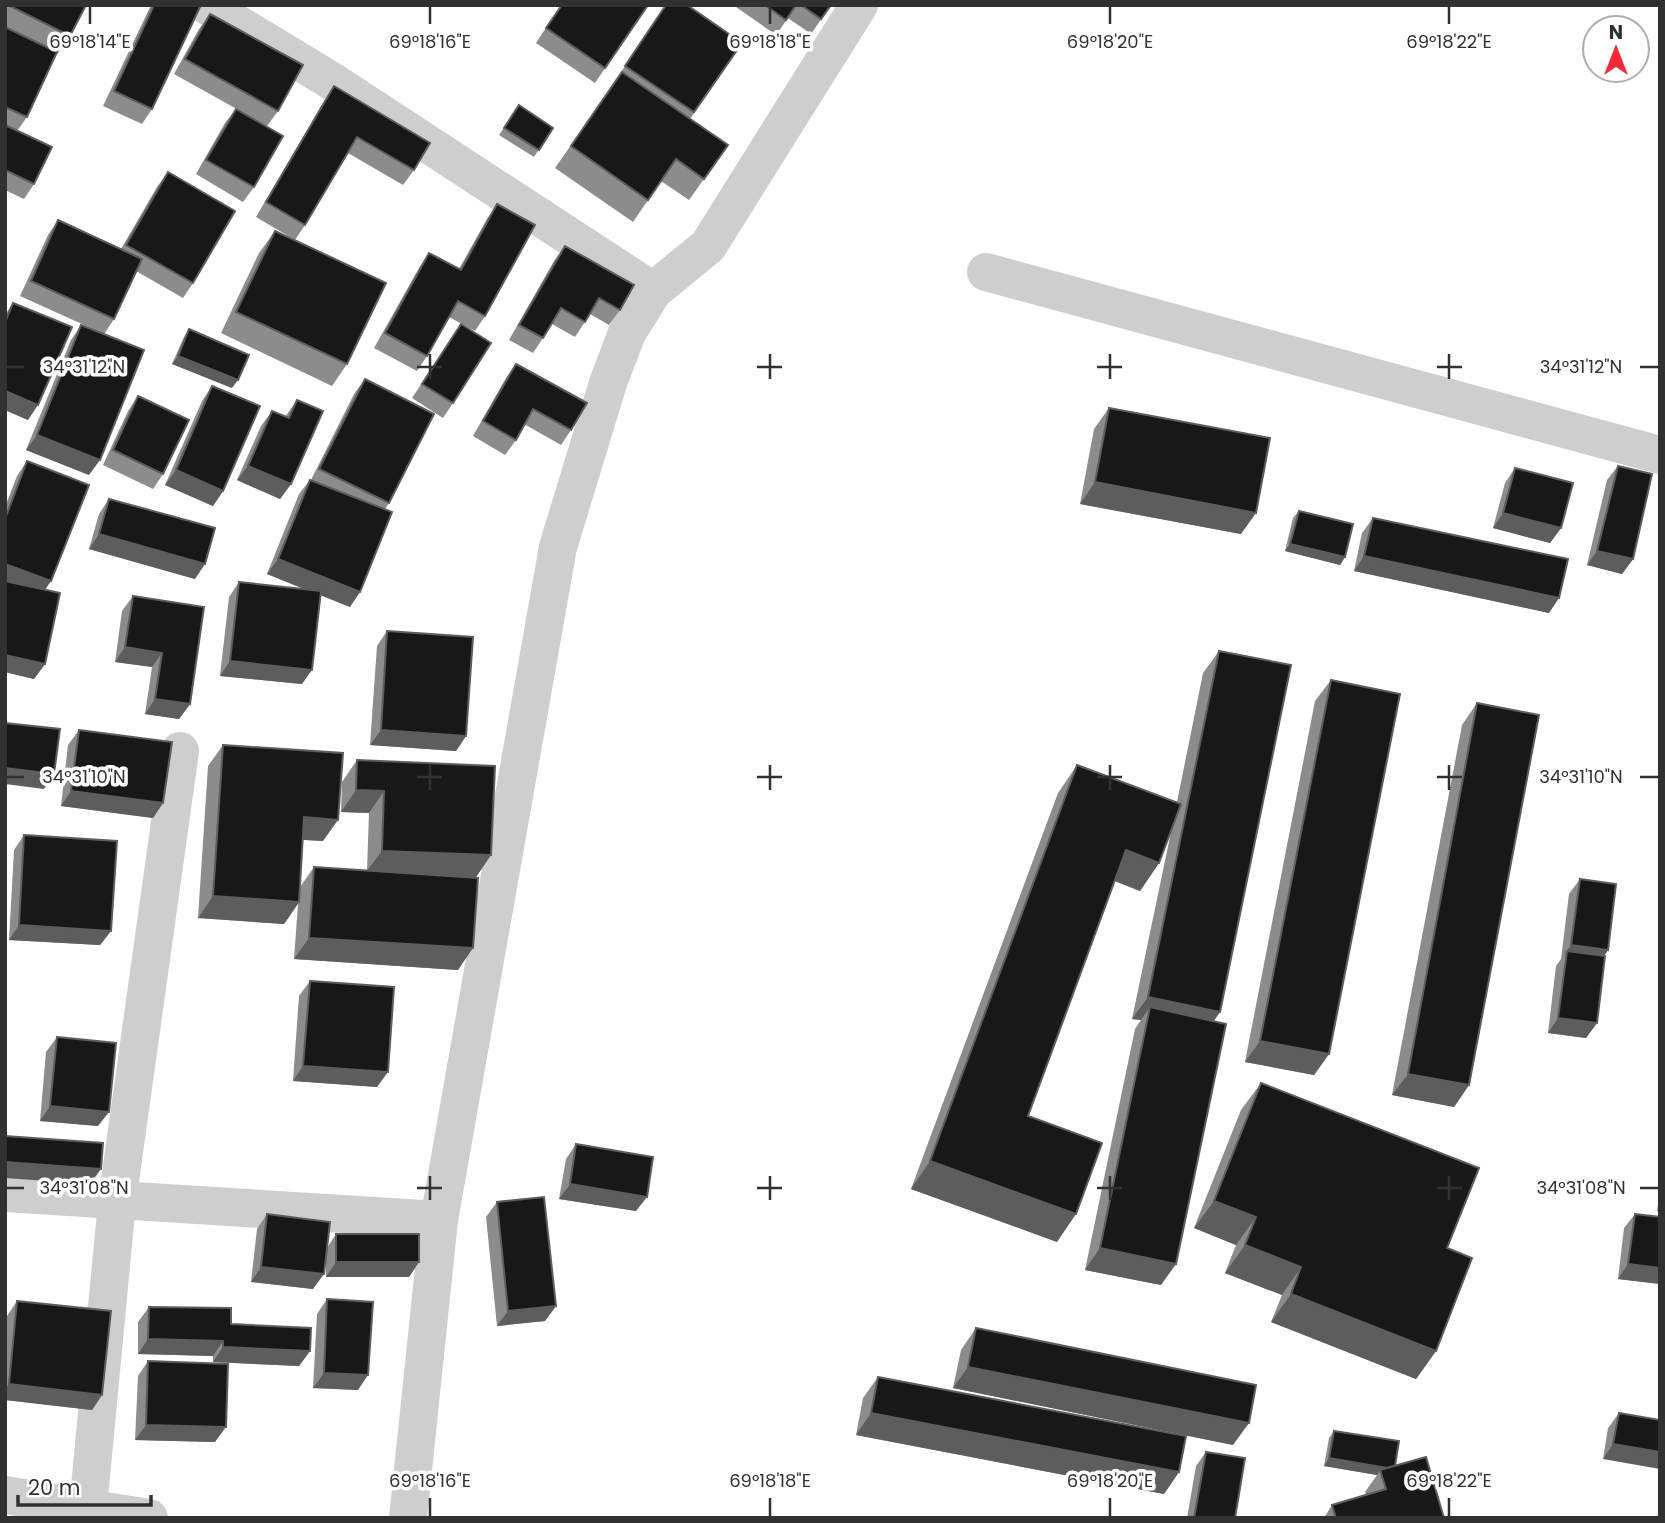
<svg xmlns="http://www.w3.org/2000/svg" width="1665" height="1523" font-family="Poppins,sans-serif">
  <rect width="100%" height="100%" fill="#fff"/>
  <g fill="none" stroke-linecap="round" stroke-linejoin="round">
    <g stroke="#cecece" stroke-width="38">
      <polyline points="206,5 330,80 653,291 708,246 859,5"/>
      <polyline points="986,272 1660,455"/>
      <polyline points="5,1193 439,1220 558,547 608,383 627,333 653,291"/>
      <polyline points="5,1495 149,1518"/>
      <polyline points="88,1508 117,1202 180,751"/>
      <polyline points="408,1518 439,1220"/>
    </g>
  </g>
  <g fill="#8c8c8c">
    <polygon points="5,5 86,5 70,36 55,57 27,117 17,131 34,184 24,199 5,190"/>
    <polygon points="151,5 196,5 152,109 142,124 103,106"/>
    <polygon points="561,5 648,5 595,83 536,43"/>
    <polygon points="666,5 742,43 690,119 728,145 689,200 661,181 633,222 555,168 616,81 615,81"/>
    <polygon points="737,5 831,5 811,34 788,18 776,35 736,7"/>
    <polygon points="210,14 278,111 267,126 174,74 199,29"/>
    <polygon points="334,86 414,170 403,185 348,153 305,225 295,240 256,217 324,101"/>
    <polygon points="519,105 553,128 534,157 499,135"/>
    <polygon points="236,109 254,187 243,202 196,174 225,123"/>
    <polygon points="168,172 193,283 183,298 136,271 114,319 104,334 20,296 48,235 58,220 121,249 157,187"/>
    <polygon points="497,204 485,316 475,331 449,317 427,356 417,371 374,348 419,268 429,253 459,269 487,219"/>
    <polygon points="275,231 347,364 332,386 221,333 259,253"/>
    <polygon points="565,246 620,310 609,325 590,314 575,337 552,324 533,353 509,340 554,261"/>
    <polygon points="13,303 28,420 5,410 5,315"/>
    <polygon points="461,324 453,403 443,418 412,398"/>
    <polygon points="81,325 89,475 26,450 71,340"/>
    <polygon points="189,329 232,388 172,364 184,337"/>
    <polygon points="516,364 571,430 561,445 524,424 516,440 505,455 473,436 506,378"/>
    <polygon points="365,379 389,503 385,509 350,607 321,595 302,684 220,676 229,597 239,582 306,590 267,574 299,494 310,480 311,480 354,394"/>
    <polygon points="212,386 223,491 213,506 165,485 202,401"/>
    <polygon points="138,396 163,474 153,489 103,465 128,411"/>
    <polygon points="297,400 291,484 280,499 237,480 261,426 272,411 285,417"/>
    <polygon points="1109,408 1241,534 1080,504 1094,429"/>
    <polygon points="27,461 45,590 45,664 34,679 5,672 5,507 17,476"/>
    <polygon points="1618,466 1633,559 1622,574 1587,565 1607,480"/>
    <polygon points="1515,468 1561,528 1550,543 1493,528 1505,483"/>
    <polygon points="109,499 195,579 89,549 99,514"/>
    <polygon points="1299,511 1345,557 1340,565 1285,551 1293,518"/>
    <polygon points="1373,518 1549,613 1354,571 1362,533"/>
    <polygon points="133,596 190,704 179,719 145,714 152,667 115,662 122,611"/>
    <polygon points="387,631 466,736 456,751 370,745 377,646"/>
    <polygon points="1219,651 1220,1012 1214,1021 1161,1285 1085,1270 1135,1029 1141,1020 1132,1019 1171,832 1159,863 1140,891 1115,881 1028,1116 1057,1242 911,1189 1058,793 1077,765 1177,802 1203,673"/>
    <polygon points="1331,680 1329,1054 1314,1075 1245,1062 1315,701"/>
    <polygon points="1477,703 1469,1085 1454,1107 1392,1095 1462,725"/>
    <polygon points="79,730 163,803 153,818 61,806 68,745"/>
    <polygon points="223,745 323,841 303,840 300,887 314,867 367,870 369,813 341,812 342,782 357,760 491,855 476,877 433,875 458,970 294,959 298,904 284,924 198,918 208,766"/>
    <polygon points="24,835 111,931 100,945 9,940 14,850"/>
    <polygon points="1580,879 1608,950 1604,956 1597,1023 1586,1038 1548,1033 1556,966 1561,959 1569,894"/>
    <polygon points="310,981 377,1087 293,1081 299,996"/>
    <polygon points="57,1037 98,1126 40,1121 46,1052"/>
    <polygon points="1261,1083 1447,1248 1436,1351 1416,1379 1271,1322 1282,1295 1225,1273 1236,1245 1194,1228 1241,1110"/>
    <polygon points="576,1144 636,1211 559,1199 566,1159"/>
    <polygon points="1660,1190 1660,1212 1657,1211"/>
    <polygon points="497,1202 556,1306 545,1321 497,1326 486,1217"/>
    <polygon points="267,1214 327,1248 336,1234 419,1262 409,1277 326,1277 326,1253 313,1289 251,1282 257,1229"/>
    <polygon points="1635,1214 1660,1284 1618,1279 1624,1228"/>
    <polygon points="327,1299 358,1390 313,1388 317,1314"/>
    <polygon points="17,1301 102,1395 92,1410 5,1400 5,1330 7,1316"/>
    <polygon points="149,1307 231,1324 310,1351 299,1366 213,1362 213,1356 138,1354 138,1322"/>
    <polygon points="976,1328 1233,1445 953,1388 961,1350"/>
    <polygon points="148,1361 215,1442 135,1440 138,1376"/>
    <polygon points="878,1377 1179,1472 1164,1494 856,1435 863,1398"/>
    <polygon points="1619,1413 1660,1420 1603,1459 1608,1428"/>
    <polygon points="1334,1431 1395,1466 1444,1518 1324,1518 1332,1505 1366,1495 1365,1492 1377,1475 1324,1466 1329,1438"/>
    <polygon points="1206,1452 1235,1518 1187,1518 1196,1466"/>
  </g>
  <g fill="#5d5d5d">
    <polygon points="178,356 238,380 232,388 172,364"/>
    <polygon points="5,391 38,405 28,420 5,410"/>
    <polygon points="37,435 100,460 89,475 26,450"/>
    <polygon points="248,466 291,484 280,499 237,480"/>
    <polygon points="176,470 223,491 213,506 165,485"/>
    <polygon points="1095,482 1256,513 1241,534 1080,504"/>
    <polygon points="1503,513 1561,528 1550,543 1493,528"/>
    <polygon points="99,534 205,564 195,579 89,549"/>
    <polygon points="1290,544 1345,557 1340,565 1285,551"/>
    <polygon points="1597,551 1633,559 1622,574 1587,565"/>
    <polygon points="1364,556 1559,598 1549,613 1354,571"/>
    <polygon points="278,559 360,592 350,607 267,574"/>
    <polygon points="5,564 51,581 41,596 5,582"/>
    <polygon points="125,647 162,653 152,667 115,662"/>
    <polygon points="5,655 45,664 34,679 5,672"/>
    <polygon points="230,661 312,670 302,684 220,676"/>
    <polygon points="155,699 190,704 179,719 145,714"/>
    <polygon points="381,730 466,736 456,751 370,745"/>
    <polygon points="5,768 54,774 44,789 5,784"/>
    <polygon points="356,790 384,791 369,813 341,812"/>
    <polygon points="71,791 163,803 153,818 61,806"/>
    <polygon points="304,817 338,820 323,841 289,839"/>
    <polygon points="1126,850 1159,863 1140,891 1107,878"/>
    <polygon points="382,851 491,855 476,877 366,872"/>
    <polygon points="213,896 299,902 284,924 198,918"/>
    <polygon points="19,925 111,931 100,945 9,940"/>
    <polygon points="309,938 473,948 458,970 294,959"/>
    <polygon points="1571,945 1608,950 1598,965 1567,951 1561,959"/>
    <polygon points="1148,997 1220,1012 1205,1033 1150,1007 1141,1020 1132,1019"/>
    <polygon points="1558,1018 1597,1023 1586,1038 1548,1033"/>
    <polygon points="1260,1041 1329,1054 1314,1075 1245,1062"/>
    <polygon points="303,1066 388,1072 377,1087 293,1081"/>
    <polygon points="1408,1074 1469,1085 1454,1107 1392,1095"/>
    <polygon points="50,1106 109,1112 98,1126 40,1121"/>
    <polygon points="930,1161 1076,1214 1057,1242 911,1189"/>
    <polygon points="5,1162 101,1169 90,1184 5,1178"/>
    <polygon points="570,1184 647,1197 636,1211 559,1199"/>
    <polygon points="1214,1201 1256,1217 1236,1245 1194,1228"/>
    <polygon points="1245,1245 1301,1267 1282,1295 1225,1273"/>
    <polygon points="1100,1248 1176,1264 1161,1285 1085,1270"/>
    <polygon points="336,1262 419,1262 409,1277 326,1277"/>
    <polygon points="1628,1264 1660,1268 1660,1284 1618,1279"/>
    <polygon points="261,1267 324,1274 313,1289 251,1282"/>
    <polygon points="1291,1294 1436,1351 1416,1379 1271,1322"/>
    <polygon points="556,1306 545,1321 497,1326 508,1311"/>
    <polygon points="148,1339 223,1341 213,1356 138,1354"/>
    <polygon points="223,1347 310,1351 299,1366 213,1362"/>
    <polygon points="968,1367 1249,1423 1233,1445 953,1388"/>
    <polygon points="324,1373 368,1375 358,1390 313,1388"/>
    <polygon points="9,1384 102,1395 92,1410 5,1400 5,1389"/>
    <polygon points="871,1413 1179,1472 1164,1494 856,1435"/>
    <polygon points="146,1425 226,1427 215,1442 135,1440"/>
    <polygon points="1613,1444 1660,1452 1660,1469 1603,1459"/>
    <polygon points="1329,1458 1394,1469 1380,1470 1377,1475 1324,1466"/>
  </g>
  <g fill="#181818" stroke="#5d5d5d" stroke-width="2">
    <polygon points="8,5 86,5 70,36"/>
    <polygon points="154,5 196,5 200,7 152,109 114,91"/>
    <polygon points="562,5 648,5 605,68 546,28"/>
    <polygon points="666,5 687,5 742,43 694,112 625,66"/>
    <polygon points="765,5 796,5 786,20"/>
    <polygon points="801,5 831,5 821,19"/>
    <polygon points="210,14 303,65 278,111 185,59"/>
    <polygon points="5,27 57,52 27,117 5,107"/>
    <polygon points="622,72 728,145 704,179 676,159 648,200 571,146"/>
    <polygon points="334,86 430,143 414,170 357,137 305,225 266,202"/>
    <polygon points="519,105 553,128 539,150 504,128"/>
    <polygon points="236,109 283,136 254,187 206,160"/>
    <polygon points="5,125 52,147 34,184 5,170"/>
    <polygon points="168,172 235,211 193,283 126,245"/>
    <polygon points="497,204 535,225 485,316 458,301 427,356 385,333 429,253 461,270"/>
    <polygon points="58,220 142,259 114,319 31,281"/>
    <polygon points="275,231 386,283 347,364 236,312"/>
    <polygon points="565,246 634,285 620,310 599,298 585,322 561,308 543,338 519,325"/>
    <polygon points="13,303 72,327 38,405 5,391 5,322"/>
    <polygon points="461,324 491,343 453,403 422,384"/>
    <polygon points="81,325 144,350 100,460 37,435"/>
    <polygon points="189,329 249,355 238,380 178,356"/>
    <polygon points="516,364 587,403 571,430 533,409 516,440 483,421"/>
    <polygon points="365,379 434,414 389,503 319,469"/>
    <polygon points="212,386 260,406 223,491 176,470"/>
    <polygon points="138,396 189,420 163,474 113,450"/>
    <polygon points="297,400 323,411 291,484 248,466 272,411 289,418"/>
    <polygon points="1109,408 1270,438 1256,513 1095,482"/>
    <polygon points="27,461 89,485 51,581 5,564 5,519"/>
    <polygon points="1618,466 1652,474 1633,559 1597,551"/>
    <polygon points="1515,468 1573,483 1561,528 1503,513"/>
    <polygon points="310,480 392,512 360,592 278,559"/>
    <polygon points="109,499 215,528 205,564 99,534"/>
    <polygon points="1299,511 1353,524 1345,557 1290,544"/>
    <polygon points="1373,518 1568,559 1559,598 1364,556"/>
    <polygon points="5,581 60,593 45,664 5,655"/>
    <polygon points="239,582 321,591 312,670 230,661"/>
    <polygon points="133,596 204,607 190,704 155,699 162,653 125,647"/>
    <polygon points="387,631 473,637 466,736 381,730"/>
    <polygon points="1219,651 1291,665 1220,1012 1148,997"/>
    <polygon points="1331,680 1400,694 1329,1054 1260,1041"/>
    <polygon points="1477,703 1539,715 1469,1085 1408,1074"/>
    <polygon points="5,723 60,729 54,774 5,768"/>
    <polygon points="79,730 172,742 163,803 71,791"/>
    <polygon points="223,745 343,753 338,820 304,817 299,902 213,896"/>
    <polygon points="357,760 495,766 491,855 382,851 384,791 356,790"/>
    <polygon points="1077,765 1181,804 1159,863 1126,850 1028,1116 1102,1143 1076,1214 930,1161"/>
    <polygon points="24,835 117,841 111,931 19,925"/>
    <polygon points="314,867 478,878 473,948 309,938"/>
    <polygon points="1580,879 1616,884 1608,950 1571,945"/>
    <polygon points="1567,951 1605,956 1597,1023 1558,1018"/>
    <polygon points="310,981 394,987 388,1072 303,1066"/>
    <polygon points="1150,1007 1226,1024 1176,1264 1100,1248"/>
    <polygon points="57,1037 116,1043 109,1112 50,1106"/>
    <polygon points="1261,1083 1479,1168 1447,1248 1472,1258 1436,1351 1291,1294 1301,1267 1245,1245 1256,1217 1214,1201"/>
    <polygon points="5,1136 103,1143 101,1169 5,1162"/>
    <polygon points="576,1144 653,1157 647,1197 570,1184"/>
    <polygon points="544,1197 556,1306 508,1311 497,1202"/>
    <polygon points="267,1214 330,1222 324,1274 261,1267"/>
    <polygon points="1635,1214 1660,1217 1660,1268 1628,1264"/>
    <rect x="336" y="1234" width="83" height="28"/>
    <polygon points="327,1299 373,1302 368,1375 324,1373"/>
    <polygon points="17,1301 111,1311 102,1395 9,1384"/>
    <polygon points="149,1307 231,1308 231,1324 311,1328 310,1351 223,1347 223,1341 148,1339"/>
    <polygon points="976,1328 1256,1385 1249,1423 968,1367"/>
    <polygon points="148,1361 228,1364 226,1427 146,1425"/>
    <polygon points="878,1377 1186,1436 1179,1472 871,1413"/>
    <polygon points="1619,1413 1660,1420 1660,1452 1613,1444"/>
    <polygon points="1334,1431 1399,1441 1395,1466 1387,1468 1329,1458"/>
    <polygon points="1206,1452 1245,1458 1235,1518 1194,1518"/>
    <polygon points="1426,1457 1444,1518 1336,1518 1332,1505 1386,1489 1380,1470"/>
  </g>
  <path fill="none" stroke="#313131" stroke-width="2.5" d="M90,7V24M430,7V24M770,7V24M1110,7V24M1449,7V24M430,354V379M770,354V379M1110,354V379M1449,354V379M7,367H24M417,367H442M757,367H782M1097,367H1122M1437,367H1462M1640,367H1658M430,765V790M770,765V790M1110,765V790M1449,765V790M7,777H24M417,777H442M757,777H782M1097,777H1122M1437,777H1462M1640,777H1658M430,1176V1200M770,1176V1200M1110,1176V1200M1449,1176V1200M7,1188H24M417,1188H442M757,1188H782M1097,1188H1122M1437,1188H1462M1640,1188H1658M430,1498V1516M770,1498V1516M1110,1498V1516M1449,1498V1516"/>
  <g font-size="18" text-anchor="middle" fill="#313131" stroke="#fff" stroke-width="7" stroke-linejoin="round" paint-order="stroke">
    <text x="90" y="48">69°18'14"E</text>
    <text x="430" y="48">69°18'16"E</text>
    <text x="770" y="48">69°18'18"E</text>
    <text x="1110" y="48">69°18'20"E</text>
    <text x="1449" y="48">69°18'22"E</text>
    <text x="84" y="373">34°31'12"N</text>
    <text x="1581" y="373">34°31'12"N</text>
    <text x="84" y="783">34°31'10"N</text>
    <text x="1581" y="783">34°31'10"N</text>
    <text x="84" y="1194">34°31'08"N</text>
    <text x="1581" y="1194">34°31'08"N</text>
    <text x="430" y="1487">69°18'16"E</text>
    <text x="770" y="1487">69°18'18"E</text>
    <text x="1110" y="1487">69°18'20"E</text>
    <text x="1449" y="1487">69°18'22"E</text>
  </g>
  <rect width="1665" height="1523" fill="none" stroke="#313131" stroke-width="14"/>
  <g transform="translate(1616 49)"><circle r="33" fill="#ffffff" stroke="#adadad" stroke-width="2"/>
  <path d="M0-5L12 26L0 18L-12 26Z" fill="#f02b39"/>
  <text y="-10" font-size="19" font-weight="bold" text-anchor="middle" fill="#313131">N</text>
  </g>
  <path d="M18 1495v10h133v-10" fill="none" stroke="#313131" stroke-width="3.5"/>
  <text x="28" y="1495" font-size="21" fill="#313131" stroke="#ffffff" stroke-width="5" paint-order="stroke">20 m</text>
</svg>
